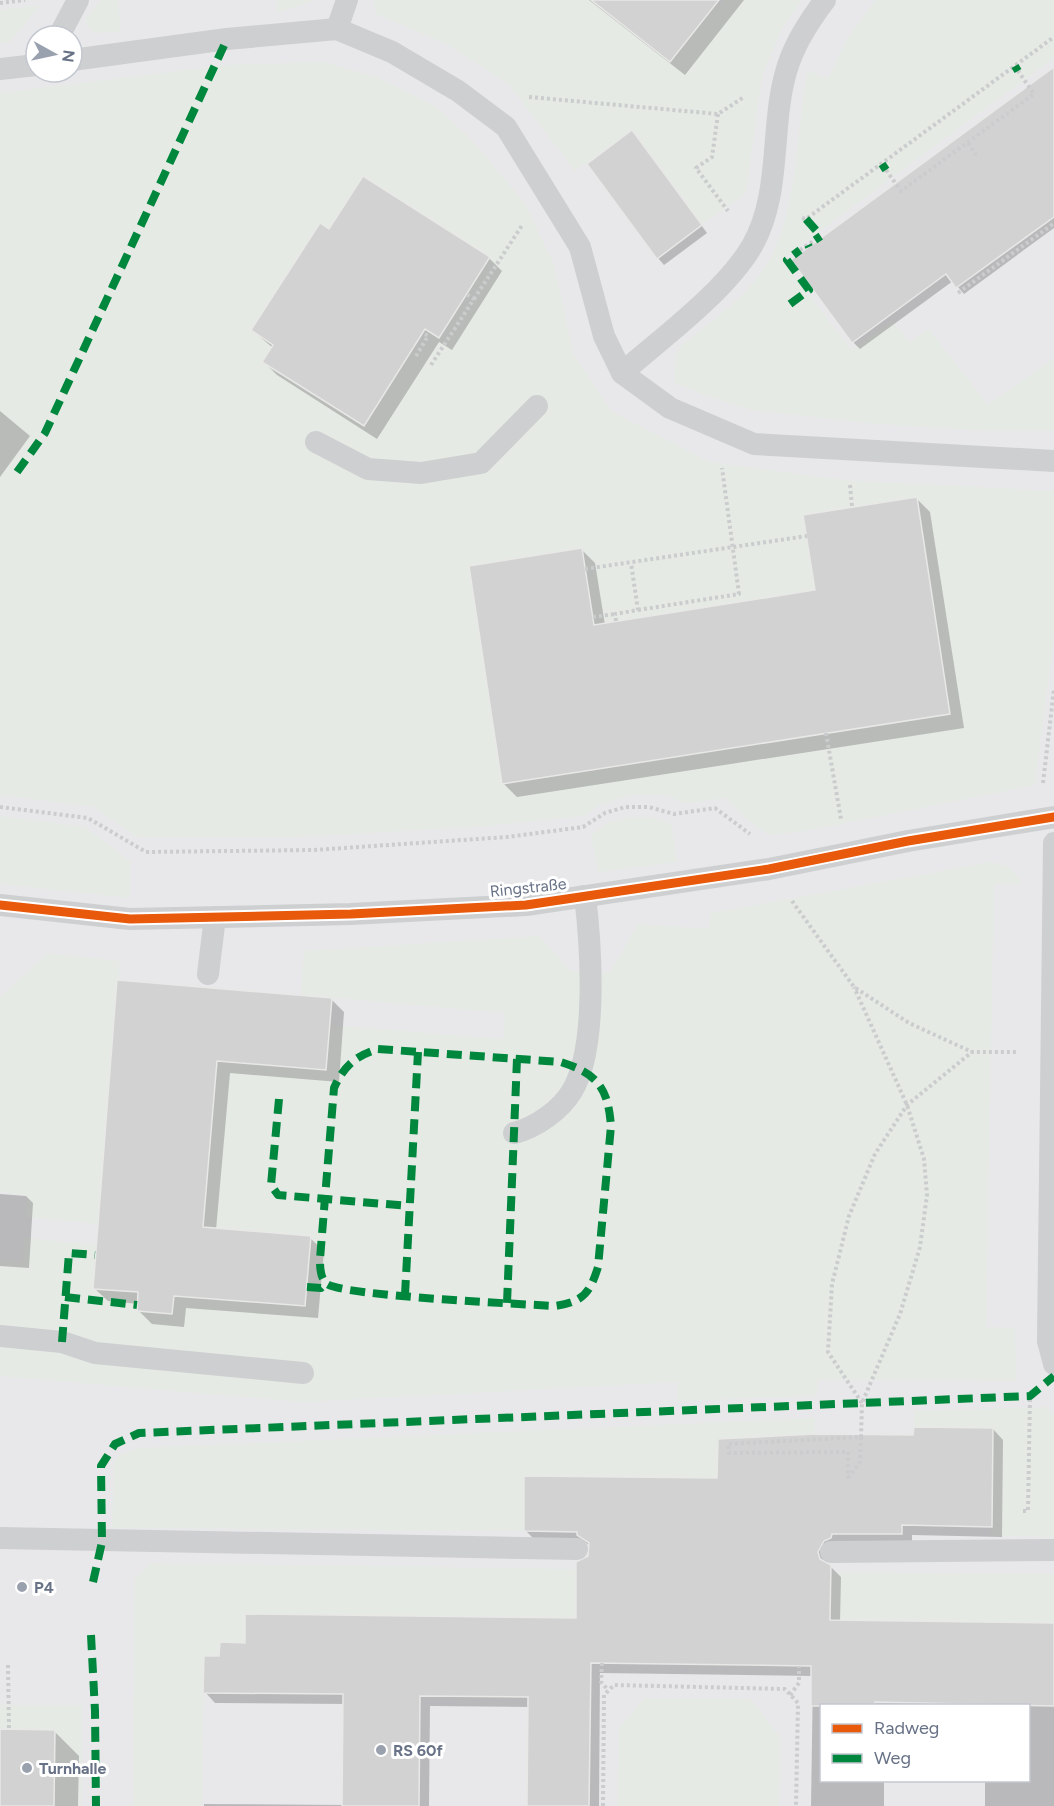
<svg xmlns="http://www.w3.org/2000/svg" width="1054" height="1806" font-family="Figtree,sans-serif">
  <rect width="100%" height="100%" fill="#f8f8f7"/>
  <path fill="#e8e8ea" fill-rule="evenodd" d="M0,0H1054V1806H0ZM36,36H72V72H36ZM822,1706H1028V1780H822Z"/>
  <g fill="#e6eae5">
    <polygon points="101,0 118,0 121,31 94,33 87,27 86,18"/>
    <polygon points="276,0 315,0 278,13"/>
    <polygon points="374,0 591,0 670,62 716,4 719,6 724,0 802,0 782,29 762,76 746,193 702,225 632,130 575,171 509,85 448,45 376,14"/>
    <path d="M875,0H1054V58L782,259L851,350L892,320L909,342L929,329L988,405L1054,358V431H985L866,423L752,410L699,393L674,382L676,354L682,345C708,324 736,305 757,278C800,226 794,135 808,71L828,78L846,41Z"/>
    <polygon points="41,5 10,42 0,44 0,10"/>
    <polygon points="324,62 378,78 435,106 471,139 524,202 553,262 574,355 611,411 710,462 843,480 1054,491 1054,636 1035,785 806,831 768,835 745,818 726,798 686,803 664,795 630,795 600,805 584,816 475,827 297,837 138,837 94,807 0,795 0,93 227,65"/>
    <polygon points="0,816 85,827 130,861 130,898 0,884"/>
    <polygon points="628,817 650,817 671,824 677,862 598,872 591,835 608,823"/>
    <polygon points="991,862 1009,867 1023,884 994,884 986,1327 1015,1328 1016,1381 818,1380 816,1396 677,1401 678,1382 302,1402 0,1376 0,1260 22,1262 24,1238 97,1245 93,1288 138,1292 138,1311 172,1314 174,1296 305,1306 311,1236 203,1227 217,1061 326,1070 330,1025 503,1039 505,1013 301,995 304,951 539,936 571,971 610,972 638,924 709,929 711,913"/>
    <polygon points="48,953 120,961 98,1224 25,1217 27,1195 0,1192 0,997"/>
    <polygon points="1047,1407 1054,1415 1054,1537 991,1536 993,1428 914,1427 914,1411"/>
    <polygon points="815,1418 815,1434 724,1438 717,1442 717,1454 724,1458 805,1479 524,1476 524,1531 112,1528 114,1463 120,1455 139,1448"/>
    <polygon points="150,1563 576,1569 576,1618 245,1614 245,1643 220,1642 219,1656 204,1657 202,1806 133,1806 135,1578"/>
    <polygon points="831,1572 1054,1574 1054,1623 830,1620"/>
    <polygon points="644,1698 751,1699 780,1737 779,1806 617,1806 619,1728"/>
    <polygon points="0,1705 82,1705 81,1806 54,1806 55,1730 0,1729"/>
  </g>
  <g fill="#0003">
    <polygon points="589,0 744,0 685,75"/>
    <polygon points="1054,68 1054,228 964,294 953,281 860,349 853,342"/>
    <polygon points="639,139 707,233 664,265 658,258"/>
    <polygon points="489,258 502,271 452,350 439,342 377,439 277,375 264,362 273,348 252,330"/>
    <polygon points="0,411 30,436 0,477"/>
    <polygon points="916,498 930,512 964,728 517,797 503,783 581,549 595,563 605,625 817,591"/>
    <polygon points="119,981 331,999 344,1012 339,1082 230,1073 216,1230 310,1238 324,1251 318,1318 186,1308 184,1327 152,1324 139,1311 139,1304 108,1301 94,1288"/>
    <polygon points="0,1194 26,1196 33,1203 29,1268 0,1266"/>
    <polygon points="993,1429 1003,1440 1002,1537 912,1535 912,1544 834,1551 827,1563 841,1577 840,1622 1054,1624 1054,1806 985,1806 985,1780 1028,1780 1028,1706 822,1706 822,1780 884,1780 884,1806 811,1806 813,1676 600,1673 599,1806 528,1806 529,1707 430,1706 429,1806 204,1806 204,1804 344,1805 345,1704 215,1703 205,1692 221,1658 247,1644 577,1619 590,1546 585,1542 536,1541 525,1530 719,1480 915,1436"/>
    <polygon points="0,1731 54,1731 79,1756 78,1806 0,1806"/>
  </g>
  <g fill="#d2d2d3" stroke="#e8e8e7" stroke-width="1.5">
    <polygon points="591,0 719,0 670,62"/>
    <polygon points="1054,67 1054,217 956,288 946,274 852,343 791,260"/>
    <polygon points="632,130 702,225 657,259 587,164"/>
    <polygon points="363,176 490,257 439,338 425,329 364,426 262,362 273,345 251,330 320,223 329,229"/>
    <polygon points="917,497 950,714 502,784 469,566 582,548 594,625 815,590 803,515"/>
    <polygon points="117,980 332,998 326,1070 217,1061 203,1227 311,1236 305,1306 174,1296 172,1314 137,1311 138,1292 93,1289"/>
    <polygon points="914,1427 993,1428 992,1527 902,1525 902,1534 832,1534 831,1538 824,1541 818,1552 820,1559 831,1565 830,1620 1054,1623 1054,1706 875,1702 875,1706 811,1706 811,1666 591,1663 589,1806 527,1806 528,1697 420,1696 419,1806 342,1806 343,1694 203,1693 204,1656 219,1656 220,1642 245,1643 245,1614 576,1618 576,1562 588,1556 589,1543 577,1535 577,1532 524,1531 524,1476 717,1478 718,1439 815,1434 913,1435"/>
    <polygon points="0,1729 55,1730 54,1806 0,1806"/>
  </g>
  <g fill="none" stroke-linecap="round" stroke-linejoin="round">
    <g stroke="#cbcccd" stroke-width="4" stroke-dasharray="3 3" stroke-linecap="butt">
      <polyline points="0,3 25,0"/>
      <polyline points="529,97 718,114 744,97"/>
      <polyline points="718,114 712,157 696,168 728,211"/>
      <polyline points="968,143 976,155"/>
      <polyline points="886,170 901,191 1034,94 1018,71"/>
      <polyline points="802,218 806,219 1054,37"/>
      <polyline points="800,250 815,240"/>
      <polyline points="958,293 1053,224"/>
      <polyline points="474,299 523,224"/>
      <polyline points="416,356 428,336 423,333"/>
      <polyline points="431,365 474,299 466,294"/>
      <polyline points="850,485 852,507"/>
      <polyline points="585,569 807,536"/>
      <polyline points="638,610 739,594 722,468"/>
      <polyline points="593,617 615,614"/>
      <polyline points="616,621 615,614 638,610 631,563"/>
      <polyline points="826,733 841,819"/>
      <polyline points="1043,783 1054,689"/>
      <polyline points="0,807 88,818 146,852 314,850 507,837 583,827 605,813 625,807 649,807 674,814 715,808 750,834"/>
      <polyline points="792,901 854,987 909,1023 972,1052"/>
      <polyline points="862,1403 828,1352 832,1284 849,1216 875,1154 907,1105 972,1052 1017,1052"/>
      <polyline points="848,1478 860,1462 861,1437"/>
      <polyline points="848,1479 848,1452 729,1453 728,1444 861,1437 862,1403 900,1314 920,1247 927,1195 924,1159 907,1105 854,987"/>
      <polyline points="1023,1511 1028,1511 1030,1396"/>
      <polyline points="602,1663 601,1682 608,1690"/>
      <polyline points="8,1665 9,1729"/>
      <polyline points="790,1695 799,1683 799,1666"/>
      <polyline points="603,1806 604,1695 614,1685 785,1689 798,1703 796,1806"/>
    </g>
    <g stroke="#cecfd1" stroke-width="22">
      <polyline points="337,29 347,0"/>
      <polyline points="59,36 78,0"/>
      <polyline points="72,60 227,39 337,29 392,52 458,91 506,127 580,247 604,336 622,373 670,408 754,444 1054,461"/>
      <polyline points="0,69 36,65"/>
      <path d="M622,373C663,337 725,292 752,246C782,194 770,127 786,72C793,46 809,21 825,0"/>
      <polyline points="316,442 368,469 421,473 481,463 537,406"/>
      <polyline points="1054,843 1048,1341 1054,1364"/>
      <polyline points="0,905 130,919 351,914 526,905 769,869 908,841 1054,817"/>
      <polyline points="208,974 215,917"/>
      <path d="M514,1133C535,1128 561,1110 572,1091C598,1048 591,945 585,896"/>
      <polyline points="0,1336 62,1342 95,1353 303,1373"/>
      <polyline points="0,1538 577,1549"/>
      <polyline points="831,1552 1054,1550"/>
    </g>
    <g stroke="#00873e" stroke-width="8" stroke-dasharray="15 8" stroke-linecap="butt">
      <polyline points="1015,66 1018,71"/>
      <polyline points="882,164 886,170"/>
      <polyline points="806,219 821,236 815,240"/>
      <polyline points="808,245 809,247"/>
      <polyline points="790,304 809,290 787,260 800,250"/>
      <polyline points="17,472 45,433 227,39"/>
      <path d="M378,1049L561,1062C598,1074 608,1088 611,1126L598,1267C590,1293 583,1302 555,1306C522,1304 344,1296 327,1284C320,1278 320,1267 320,1259L334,1088C344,1066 355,1056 378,1049Z"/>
      <polyline points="279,1099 271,1185 278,1195 409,1206"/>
      <polyline points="307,1287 321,1288 326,1283"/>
      <polyline points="405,1295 418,1052"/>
      <polyline points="65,1297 137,1305"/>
      <polyline points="507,1303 517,1059"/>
      <polyline points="62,1342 69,1253 95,1255"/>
      <polyline points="93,1582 102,1542 101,1466 115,1444 139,1433 1030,1396 1054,1376"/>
      <polyline points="91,1635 95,1711 96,1806"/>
    </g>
    <defs>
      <polyline id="cycleway" points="0,905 130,919 351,914 526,905 769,869 908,841 1054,817"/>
    </defs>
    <use href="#cycleway" stroke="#fff" stroke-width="13"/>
    <use href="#cycleway" stroke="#e8590c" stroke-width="9"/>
  </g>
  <g fill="#9aa1ae" stroke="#fff" stroke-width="2">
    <circle cx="22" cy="1587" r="6"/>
    <circle cx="381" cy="1750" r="6"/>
    <circle cx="27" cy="1768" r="6"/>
  </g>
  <g text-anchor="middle" stroke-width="6" stroke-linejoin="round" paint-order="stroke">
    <g font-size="16" fill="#687287" stroke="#fff">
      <text transform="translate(528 887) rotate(-6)" y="6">Ringstraße</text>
    </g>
    <g font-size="16" font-weight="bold" fill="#687287" stroke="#fff" text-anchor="start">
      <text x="34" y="1593">P4</text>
      <text x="393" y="1756">RS 60f</text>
      <text x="39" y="1774">Turnhalle</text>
    </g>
  </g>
  <rect x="820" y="1704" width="210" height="78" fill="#ffffff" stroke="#c3c7cf" stroke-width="1.5"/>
  <rect x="832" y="1724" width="30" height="9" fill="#e8590c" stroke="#c3c7cf" stroke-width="1.5"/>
  <text x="874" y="1734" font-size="18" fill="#687287">Radweg</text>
  <rect x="832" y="1754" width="30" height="9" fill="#00873e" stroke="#c3c7cf" stroke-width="1.5"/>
  <text x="874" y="1764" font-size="18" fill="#687287">Weg</text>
  <g transform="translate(54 54) rotate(98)"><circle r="28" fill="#ffffff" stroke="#c3c7cf" stroke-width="1.5"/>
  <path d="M0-4.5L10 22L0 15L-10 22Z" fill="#9aa1ae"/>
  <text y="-9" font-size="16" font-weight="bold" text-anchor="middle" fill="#687287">N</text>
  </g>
</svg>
